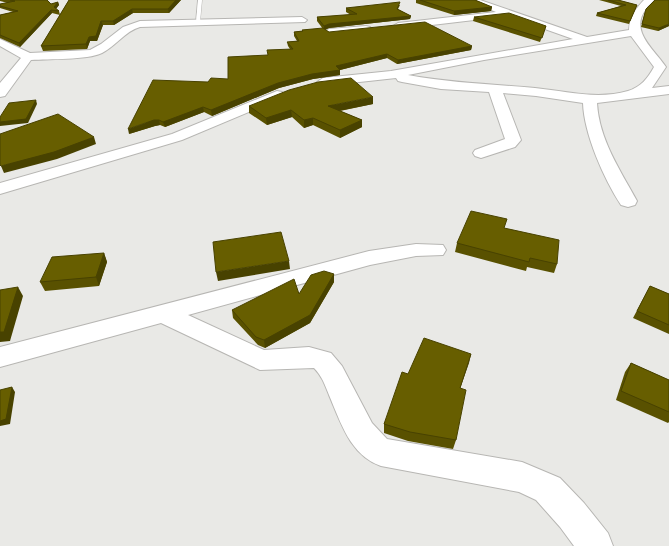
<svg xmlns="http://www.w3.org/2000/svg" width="669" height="546" font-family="'Archivo Narrow',sans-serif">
  <rect width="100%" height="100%" fill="#e9e9e6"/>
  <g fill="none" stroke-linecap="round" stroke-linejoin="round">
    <defs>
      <polygon id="lane" points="198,0 202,0 200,22 198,23 196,22"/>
      <g id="street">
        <path d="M468,0H480L587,37L629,30C629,18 636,8 644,0H654C652,3 648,5 646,9C629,31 654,49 666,67L652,88L669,86V94L597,103C599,139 620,170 637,201L635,205L628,207L621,205C604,179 584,134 583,103L536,96L503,93L521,140L515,147L481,158L475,156L473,153L475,150L505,139L489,92L441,89L402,82L398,81L396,78L323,86L317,82L323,78L391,71L573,39L508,16L398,29L393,26L398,23L496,12ZM631,36L654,67C648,78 641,87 628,91C597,100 566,91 535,88C492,84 450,83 408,75L484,60Z"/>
        <path d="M302,17L307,20L305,22L140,27C125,31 116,46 102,53C87,60 49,59 31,60L5,96L0,97V83L21,58L0,46V39L30,53L90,50L101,44L123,27L140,21Z"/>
        <polygon points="366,26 370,27 371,29 370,31 329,35 324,32 329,29"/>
        <polygon points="277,91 282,92 284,95 282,98 182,140 0,194 0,183 172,134"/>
        <path d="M416,244L443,245L446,250L443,255L416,256L370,265L188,315L264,350L309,347L331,353L342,366L372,423L387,439L522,462L560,478L584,503L608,533L613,546H574L560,527L536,500L519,492L381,466C350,455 341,423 329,395C325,385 322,376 314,368L260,370L161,323L0,367V347L369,251Z"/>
      </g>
    </defs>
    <use href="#lane" stroke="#b7b6b3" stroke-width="1"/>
    <use href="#street" stroke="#b7b6b3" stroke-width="2"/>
    <use href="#lane" fill="#fff" fill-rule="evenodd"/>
    <use href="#street" fill="#fff" fill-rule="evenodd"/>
  </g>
  <g fill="#595100">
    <polygon points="0,0 47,0 51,4 58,2 59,5 56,9 59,11 60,15 52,13 20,47 0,38 0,15 13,12 0,8 0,4 8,3 0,1"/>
    <polygon points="69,0 181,0 169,13 133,13 114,25 103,25 97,41 90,41 87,49 43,51 41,46"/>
    <polygon points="416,0 475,0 492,7 491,11 454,15 416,3"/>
    <polygon points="599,0 618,0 637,5 629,24 596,16 597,13 621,6"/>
    <polygon points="400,5 398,9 411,16 410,19 329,28 325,30 329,32 472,46 471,50 397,64 387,58 340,70 340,75 313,79 279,88 212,116 204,112 165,127 160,125 155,126 129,134 208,82 228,79 268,55 290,49 288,46 287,42 297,41 294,36 294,32 302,31 302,30 323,29 317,21 317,17 351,15 346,12 346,8"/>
    <polygon points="645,12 669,26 658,31 641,27"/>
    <polygon points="474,17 546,26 540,42 473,21"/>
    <polygon points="373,104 340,111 362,120 362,127 340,138 313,125 304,128 292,117 267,125 249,113 249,106"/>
    <polygon points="504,228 557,264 554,273 527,267 526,271 455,252 457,243"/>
    <polygon points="104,253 107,262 99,286 45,291 40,282"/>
    <polygon points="334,274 334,282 310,323 265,348 258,345 233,318 232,310 299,294"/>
    <polygon points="650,286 669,294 669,334 633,318"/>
    <polygon points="471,354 460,389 456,440 453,449 408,441 384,433 384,424 408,374"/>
    <polygon points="631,363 669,380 669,422 668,423 616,400 625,372"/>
  </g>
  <g fill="#484200">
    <polygon points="176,0 181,0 169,13 168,9"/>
    <polygon points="58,2 59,5 55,10 54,7"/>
    <polygon points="492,7 491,11 454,15 454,11"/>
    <polygon points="132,9 133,13 114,25 113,21"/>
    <polygon points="51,10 52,13 20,47 19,43"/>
    <polygon points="411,16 410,19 329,28 324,30 324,26 329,24"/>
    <polygon points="101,21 103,25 97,41 90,41 87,49 86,44 89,37"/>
    <polygon points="669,24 669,26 658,31 659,28"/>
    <polygon points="472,46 471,50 397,64 398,60"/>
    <polygon points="387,54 387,58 336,71 336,66"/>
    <polygon points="340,70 340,75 313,79 279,88 212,116 211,110 278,83 312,74"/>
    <polygon points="373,97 373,104 328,113 328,106"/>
    <polygon points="36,100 37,104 28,123 0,126 0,122"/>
    <polygon points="203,107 204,112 165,127 163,122"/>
    <polygon points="291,110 292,117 267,125 266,118"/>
    <polygon points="313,118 313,125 304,128 304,120"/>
    <polygon points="154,120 159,120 160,125 155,126 129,134 128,129"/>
    <polygon points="362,120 362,127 340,138 340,130"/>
    <polygon points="94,137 96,144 57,159 4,173 1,166"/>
    <polygon points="104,253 107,262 99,286 96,277"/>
    <polygon points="289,261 290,269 218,281 216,272"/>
    <polygon points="334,274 334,282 310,323 265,348 264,340"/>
    <polygon points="18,287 23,296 10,341 0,342 0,332"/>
    <polygon points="471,354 469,363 457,397 460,388"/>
    <polygon points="12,387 15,392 10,424 0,426 0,421"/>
  </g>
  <g fill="#675e00" stroke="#484200">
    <polygon points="10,0 47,0 51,4 58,2 54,7 59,11 51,10 19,43 0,35 0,15 18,11 0,6 0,4 15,1"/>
    <polygon points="69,0 176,0 168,9 132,9 113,21 101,21 96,36 89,37 86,44 41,46"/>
    <polygon points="420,0 475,0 492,7 454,11"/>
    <polygon points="608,0 618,0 637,5 630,21 597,13 626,5"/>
    <polygon points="655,0 669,0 669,24 659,28 642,24 646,9"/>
    <polygon points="400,2 397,9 411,16 329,24 324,26 317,17 357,14 346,8"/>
    <polygon points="509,13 546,26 542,38 474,17"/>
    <polygon points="425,22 472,46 398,60 387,54 336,66 340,70 312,74 278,83 211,110 203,107 163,122 159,120 154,120 128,129 153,80 208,82 211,78 228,79 228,57 268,55 267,50 293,49 287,42 299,41 294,32 303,31 302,30 323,28 329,32"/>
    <polygon points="351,78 373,97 328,106 362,120 340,130 313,118 304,120 291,110 266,118 249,106 289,90 318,82"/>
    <polygon points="36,100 26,119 0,122 0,117 9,103"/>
    <polygon points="58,114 94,137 54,152 1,166 0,165 0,134"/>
    <polygon points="471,211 507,219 504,228 559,240 557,264 530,258 529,262 457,243"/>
    <polygon points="281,232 289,261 216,272 213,242"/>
    <polygon points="104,253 96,277 40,282 52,257"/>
    <polygon points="324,271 334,274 310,315 264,340 256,337 232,310 294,279 299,294 311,275"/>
    <polygon points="650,286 669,294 669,325 637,311"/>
    <polygon points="18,287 4,332 0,332 0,290"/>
    <polygon points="424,338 471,354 460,388 466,390 456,440 410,432 384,424 402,372 408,374"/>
    <polygon points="631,363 669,380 669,412 621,391"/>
    <polygon points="12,387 6,419 0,421 0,390"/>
  </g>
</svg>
